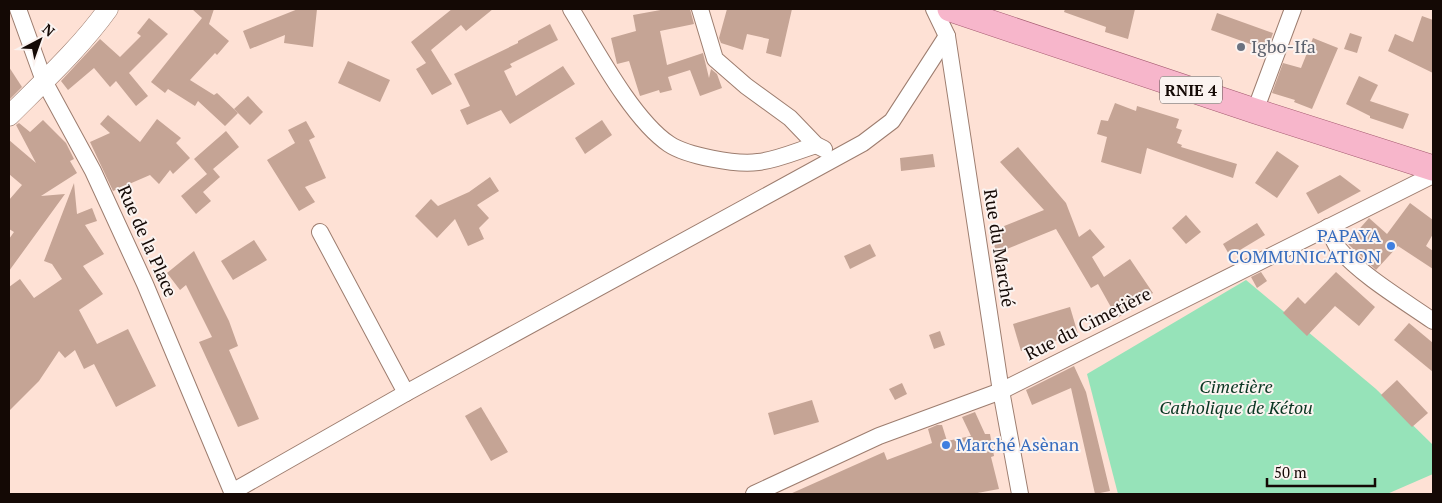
<svg xmlns="http://www.w3.org/2000/svg" width="1442" height="503" font-family="'PT Serif',serif">
  <rect width="100%" height="100%" fill="#fee1d5"/>
  <polygon fill="#96e3b9" points="1246,280 1376,389 1433,445 1433,474 1387,494 1118,494 1087,374"/>
  <g fill="#c5a495">
    <polygon points="192,9 214,9 209,24 229,41 217,55 215,53 190,80 214,95 217,93 238,113 225,126 198,101 195,106 168,89 165,93 151,82 202,18"/>
    <polygon points="298,9 317,9 313,47 284,43 285,35 250,49 243,31"/>
    <polygon points="452,9 493,9 466,31 461,25 431,50 452,84 432,95 416,69 426,63 411,42"/>
    <polygon points="666,9 690,9 694,24 660,31 667,65 703,53 709,78 711,69 717,74 722,88 700,96 690,70 668,77 672,90 660,93 659,90 640,96 629,61 617,64 611,38 636,31 633,15"/>
    <polygon points="727,9 792,9 781,57 766,53 769,39 747,34 743,50 721,43 719,38"/>
    <polygon points="1065,9 1135,9 1128,39 1105,32 1106,27 1064,12"/>
    <polygon points="1217,13 1273,33 1267,50 1211,30"/>
    <polygon points="1422,16 1433,20 1433,73 1388,51 1395,34 1413,42"/>
    <polygon points="149,18 168,34 129,73 148,96 136,106 116,81 110,87 94,68 68,90 61,81 100,39 120,57 141,36 137,33"/>
    <polygon points="550,24 558,40 510,64 512,67 504,71 516,96 563,66 575,84 510,124 501,110 467,125 460,110 470,106 454,74 518,43 518,41"/>
    <polygon points="1350,33 1362,37 1357,53 1344,49"/>
    <polygon points="1313,38 1338,48 1312,109 1294,102 1295,100 1272,93 1283,63 1301,68"/>
    <polygon points="348,61 390,80 380,102 338,83"/>
    <polygon points="9,67 22,87 9,100"/>
    <polygon points="1359,76 1378,85 1370,101 1409,114 1403,129 1370,118 1370,116 1346,104"/>
    <polygon points="248,96 263,112 250,125 234,109"/>
    <polygon points="1115,103 1136,111 1137,106 1179,119 1176,128 1182,130 1177,143 1182,145 1181,147 1237,164 1233,178 1147,148 1141,174 1101,162 1107,137 1097,134 1101,120 1108,121"/>
    <polygon points="108,115 140,142 157,119 181,138 176,143 190,158 173,174 170,170 159,184 150,175 113,191 90,142 110,133 100,124"/>
    <polygon points="43,120 66,143 74,159 70,161 77,173 41,196 65,194 9,271 9,239 14,232 9,229 9,200 22,185 9,174 9,140 36,163 16,125 19,123 30,132"/>
    <polygon points="602,120 612,135 585,154 575,138"/>
    <polygon points="306,121 315,137 309,140 326,178 305,187 315,202 299,211 267,160 295,143 288,130"/>
    <polygon points="226,131 239,147 213,169 220,177 203,192 211,201 196,214 181,196 207,174 194,159"/>
    <polygon points="1018,147 1066,203 1079,237 1090,229 1105,247 1092,257 1104,277 1130,259 1153,293 1132,307 1133,309 1117,318 1098,284 1091,288 1056,229 997,253 989,232 1044,210 1000,162"/>
    <polygon points="1277,151 1299,166 1277,198 1255,183"/>
    <polygon points="933,154 935,167 901,171 900,158"/>
    <polygon points="1340,175 1361,191 1318,214 1306,193"/>
    <polygon points="490,177 499,191 477,205 489,218 479,228 484,239 468,246 455,219 437,238 415,216 431,199 438,206 469,192"/>
    <polygon points="74,183 77,214 92,208 97,221 85,225 104,254 83,266 103,294 79,310 97,344 128,329 156,386 116,407 94,364 84,369 75,350 65,358 59,351 39,381 9,411 9,287 20,279 34,298 62,279 52,264 44,261"/>
    <polygon points="1410,203 1433,220 1433,234 1426,246 1433,251 1433,269 1398,246 1376,270 1347,243 1369,218 1387,234"/>
    <polygon points="1186,215 1201,232 1186,244 1172,228"/>
    <polygon points="1257,223 1265,235 1230,256 1223,244"/>
    <polygon points="254,240 267,260 233,280 221,261"/>
    <polygon points="870,244 876,256 850,269 844,256"/>
    <polygon points="194,251 229,321 238,346 229,350 259,419 238,427 199,342 212,337 186,285 180,290 167,273"/>
    <polygon points="1261,272 1267,281 1257,288 1251,277"/>
    <polygon points="1336,272 1375,307 1359,326 1335,306 1307,336 1283,313 1298,297 1305,304"/>
    <polygon points="1070,307 1078,334 1021,351 1013,324"/>
    <polygon points="1409,323 1433,343 1433,372 1394,340"/>
    <polygon points="940,331 945,345 934,349 929,335"/>
    <polygon points="1074,366 1086,392 1110,491 1095,494 1071,388 1032,405 1026,390"/>
    <polygon points="1397,380 1428,413 1412,427 1381,395"/>
    <polygon points="902,383 907,394 895,400 889,389"/>
    <polygon points="812,400 819,422 774,435 768,413"/>
    <polygon points="481,407 508,452 491,461 465,416"/>
    <polygon points="975,412 985,434 990,434 994,456 991,457 999,489 972,494 790,494 884,452 887,460 932,443 928,429 937,425 942,425 947,441 971,436 962,417"/>
  </g>
  <g fill="none" stroke-linecap="round" stroke-linejoin="round">
    <defs>
      <g id="minor">
        <polyline points="18,9 44,81 93,171 145,284 233,494"/>
        <path d="M571,9C595,48 632,119 669,144C687,156 736,165 758,162C777,160 797,151 816,145"/>
        <polyline points="700,9 715,59 746,86 790,118 816,145 824,149"/>
        <polyline points="934,9 947,36 1000,385 1020,494"/>
        <polyline points="1255,111 1293,9"/>
        <path d="M1328,227C1331,234 1334,242 1338,248C1362,276 1403,300 1433,321"/>
        <polyline points="320,232 406,393"/>
        <polyline points="232,492 406,393 863,143 892,121 947,36"/>
        <polyline points="754,494 879,436 1001,391 1433,175"/>
      </g>
      <path id="tertiary" d="M9,116C43,82 80,48 108,9"/>
      <polyline id="primary" points="950,9 1255,111 1433,168"/>
    </defs>
    <use href="#minor" stroke="#9d7d6f" stroke-width="18"/>
    <use href="#tertiary" stroke="#9d7d6f" stroke-width="21"/>
    <use href="#primary" stroke="#a45a70" stroke-width="26"/>
    <use href="#minor" stroke="#fff" stroke-width="16"/>
    <use href="#tertiary" stroke="#fff" stroke-width="20"/>
    <use href="#primary" stroke="#f7b6cb" stroke-width="25"/>
  </g>
  <circle fill="#6b7280" stroke="#fbf3f0" stroke-width="2" cx="1241" cy="47" r="5"/>
  <g fill="#3f7fe0" stroke="#fbf3f0" stroke-width="2">
    <circle cx="1391" cy="246" r="5"/>
    <circle cx="946" cy="445" r="5"/>
  </g>
  <g text-anchor="middle" stroke-width="4" stroke-linejoin="round" paint-order="stroke">
    <rect fill="#fbf3f0" stroke="#594f4c" stroke-width="1" x="1160" y="76.5" width="62" height="27" rx="4"/>
    <g font-size="16" font-weight="bold" fill="#140905">
      <text x="1191" y="96">RNIE 4</text>
    </g>
    <g font-size="18" fill="#5b616d" stroke="#fbf3f0" text-anchor="start">
      <text x="1251" y="53">Igbo-Ifa</text>
    </g>
    <g font-size="18" fill="#366cbe" stroke="#fbf3f0" text-anchor="end">
      <text x="1381" y="242">PAPAYA<tspan x="1381" dy="21">COMMUNICATION</tspan></text>
      <text x="956" y="451" text-anchor="start">Marché Asènan</text>
    </g>
    <g font-size="18" fill="#140905" stroke="#fbf3f0">
      <text transform="translate(147 241) rotate(66)" y="6">Rue de la Place</text>
      <text transform="translate(999 248) rotate(81)" y="6">Rue du Marché</text>
      <text transform="translate(1088 324) rotate(-27)" y="6">Rue du Cimetière</text>
    </g>
    <g font-size="18" font-style="italic" fill="#083521" stroke="#fbf3f0">
      <text x="1236" y="393">Cimetière<tspan x="1236" dy="21">Catholique de Kétou</tspan></text>
    </g>
  </g>
  <rect width="1442" height="503" fill="none" stroke="#140905" stroke-width="20"/>
  <g transform="translate(40 40) rotate(41)" stroke="#fbf3f0" stroke-width="4" paint-order="stroke">
  <path d="M0-4L9 19L0 12L-9 19Z" fill="#140905"/>
  <text y="-8" font-size="14" font-weight="bold" text-anchor="middle" fill="#140905">N</text>
  </g>
  <path d="M1267 478v8h108v-8" fill="none" stroke="#140905" stroke-width="2.5"/>
  <text x="1274" y="478" font-size="15" fill="#140905" stroke="#fbf3f0" stroke-width="4" paint-order="stroke">50 m</text>
</svg>
